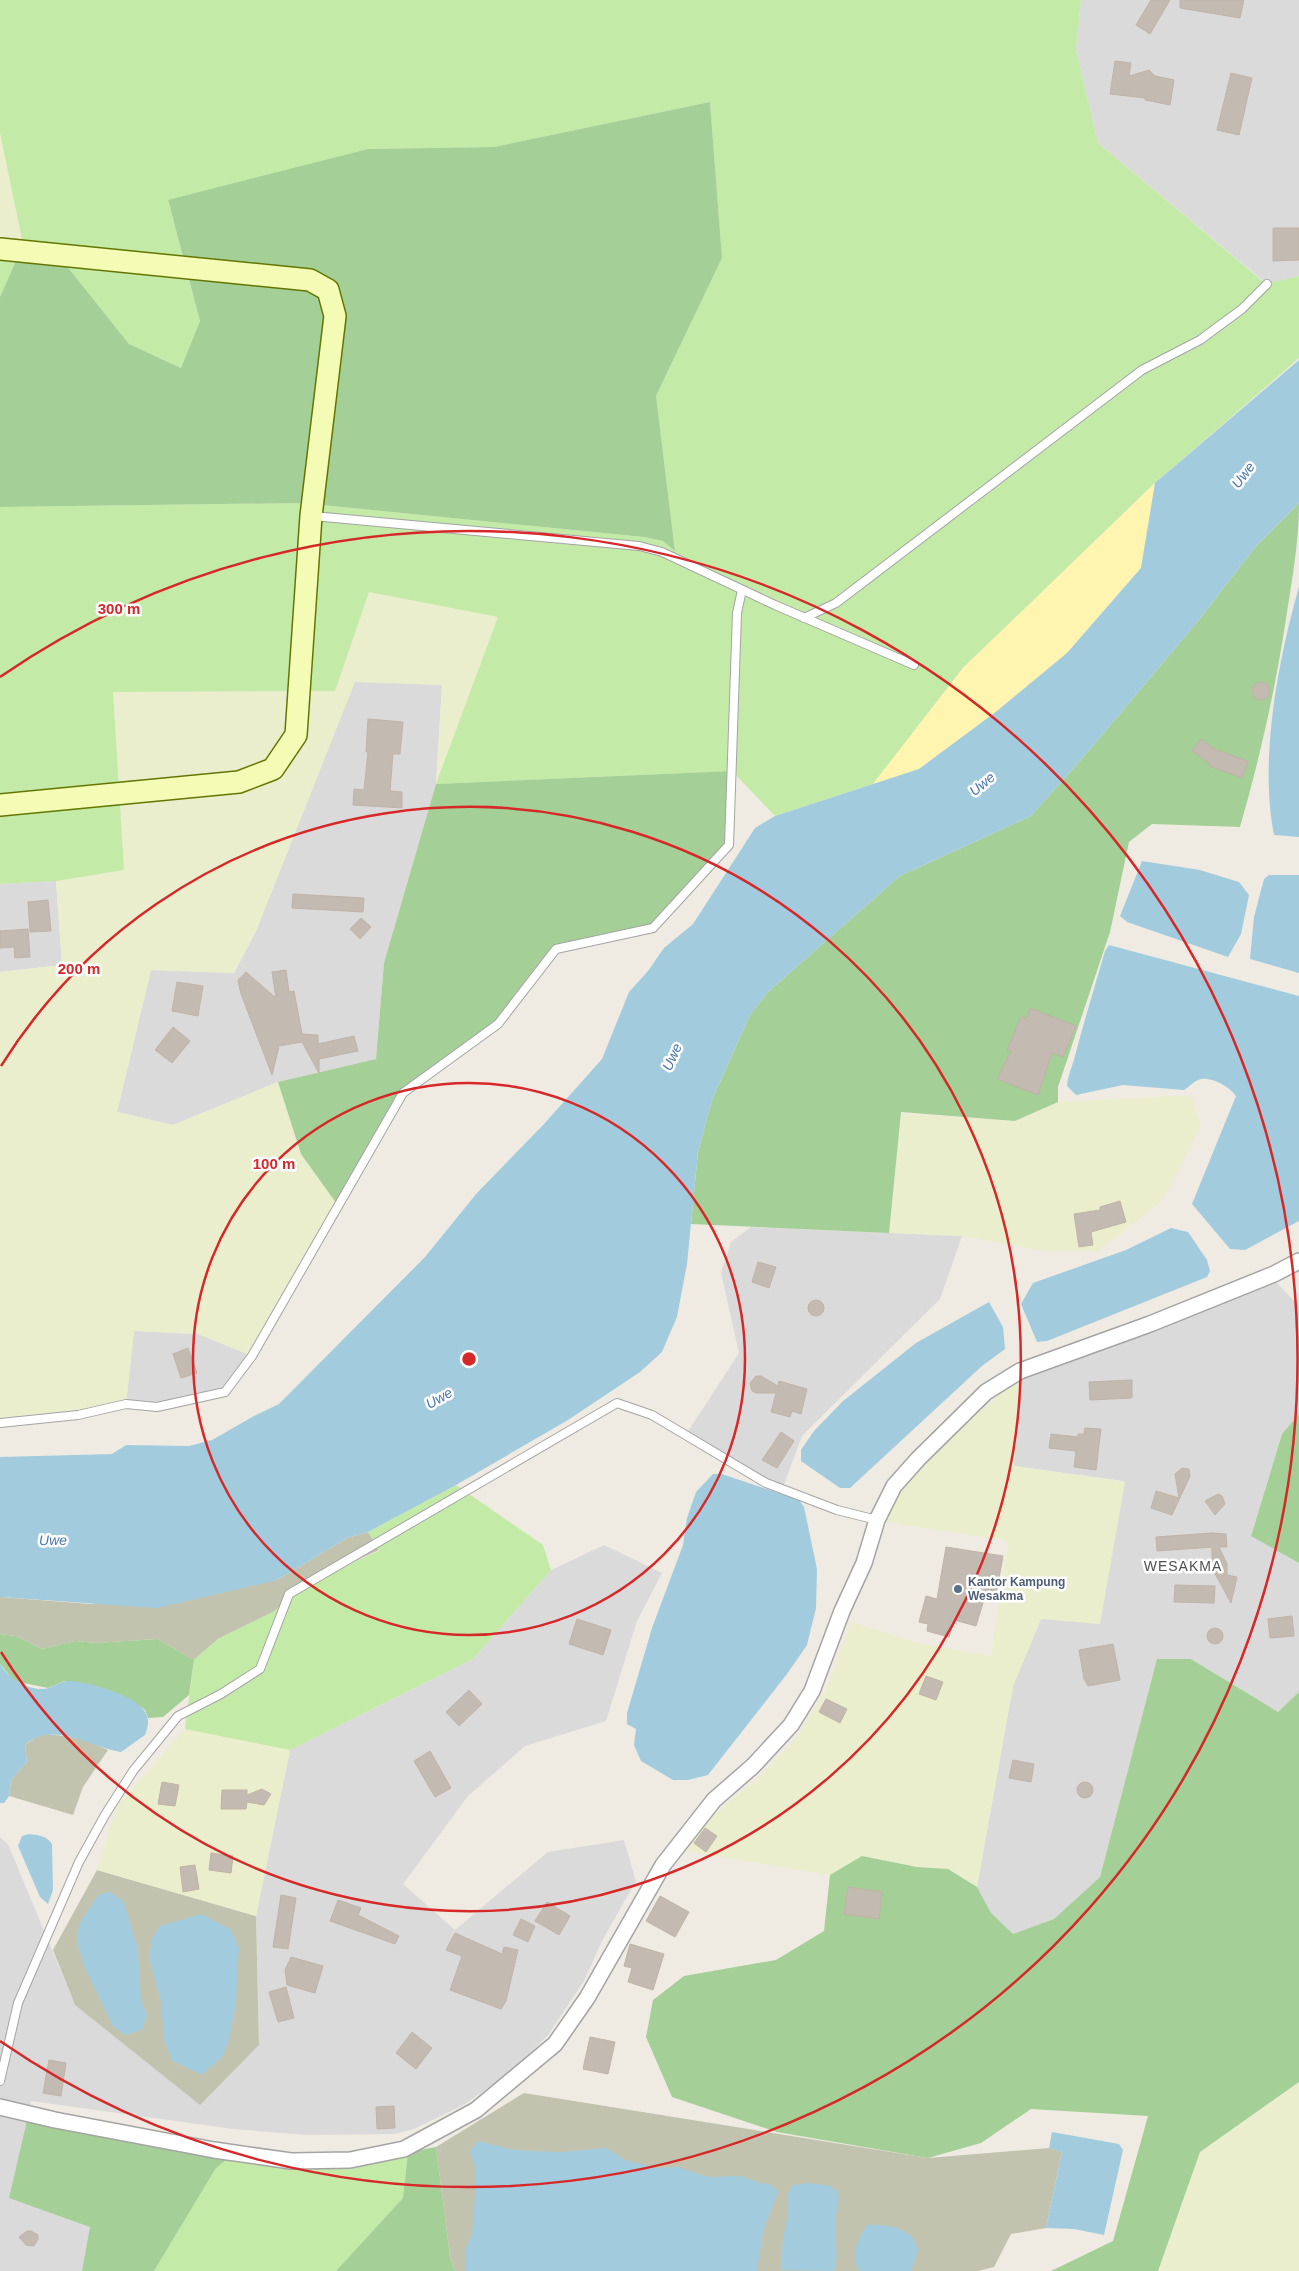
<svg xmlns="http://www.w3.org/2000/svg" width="1299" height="2271" font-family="Helvetica,sans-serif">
  <rect width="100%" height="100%" fill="#efebe3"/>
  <g fill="#dbdada">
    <polygon points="1081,0 1299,0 1299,276 1267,284 1098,143 1076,50"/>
    <polygon points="355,681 442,685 436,784 384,963 376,1059 278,1082 173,1125 117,1112 151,970 234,973 256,931"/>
    <polygon points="56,881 62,965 0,972 0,884"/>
    <polygon points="751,1227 962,1236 940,1299 802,1436 782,1490 685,1436 739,1353 721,1273 731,1242"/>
    <polygon points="1272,1278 1299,1306 1299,1414 1282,1434 1251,1535 1299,1563 1299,1692 1278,1712 1191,1659 1157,1659 1100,1877 1054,1919 1013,1935 991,1913 977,1887 1013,1686 1041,1619 1124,1481 1014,1466 1021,1376"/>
    <polygon points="134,1331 198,1334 252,1356 225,1392 157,1407 126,1404"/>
    <polygon points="604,1545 662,1573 637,1621 606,1721 525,1746 468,1796 403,1884 455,1930 548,1852 624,1840 636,1881 602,1941 584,1981 548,2035 511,2072 465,2104 414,2129 395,2134 307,2135 233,2129 31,2101 30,2108 91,2227 82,2271 0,2271 0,1837 8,1844 75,2005 259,2044 256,1916 290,1750 473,1659 551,1570"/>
  </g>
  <g fill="#c2c3ae">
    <polygon points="368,1532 379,1550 318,1578 273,1612 218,1639 194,1660 157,1639 96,1643 75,1641 42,1649 16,1636 0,1634 0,1597 91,1604 277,1580 347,1538"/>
    <polygon points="47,1734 80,1738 108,1750 83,1787 73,1815 9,1796 11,1780 27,1762 25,1745 39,1735"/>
    <polygon points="97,1870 256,1916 259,2045 200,2105 75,2005 53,1950"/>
    <polygon points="524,2093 928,2158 1049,2148 1062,2152 1046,2228 1011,2234 994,2267 978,2271 455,2271 450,2257 436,2147"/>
  </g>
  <g fill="#eaeecd">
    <polygon points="0,133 23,245 0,239"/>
    <polygon points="369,592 498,617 436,784 442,685 355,682 256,931 234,973 151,970 117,1112 173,1125 278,1082 301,1154 339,1207 252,1356 198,1334 134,1331 126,1404 0,1420 0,972 62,965 56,881 124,870 113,692 335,691"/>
    <polygon points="1191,1095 1201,1125 1162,1201 1098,1251 1044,1251 962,1236 889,1233 899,1113 1015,1121 1058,1102"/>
    <polygon points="1021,1376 1014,1466 1125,1482 1100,1624 1041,1619 1013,1686 977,1887 948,1869 917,1867 862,1856 830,1875 686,1851 702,1824 756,1780 796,1739 826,1690 852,1622 918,1643 991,1656 1008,1541 886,1522 901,1488 927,1458"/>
    <polygon points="185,1729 290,1750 256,1916 97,1870 117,1806"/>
    <polygon points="1299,2082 1299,2271 1158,2271 1200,2152"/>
  </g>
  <g fill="#c4eaa7">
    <polygon points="0,0 1081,0 1076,50 1098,143 1266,284 1299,276 1299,358 1155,483 963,668 873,784 775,816 732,771 436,784 498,617 369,592 335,691 113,692 124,870 56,881 0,884 0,507 302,503 644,537 663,541 675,550 656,396 722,258 710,102 494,147 368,149 168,201 200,321 181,368 129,344 54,250 23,245 0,297 0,247 23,244 0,133"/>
    <polygon points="456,1485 543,1545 551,1570 473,1659 290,1750 185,1729 194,1660 218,1639 273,1612 318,1578 379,1551 368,1532"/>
    <polygon points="408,2152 403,2198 336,2271 154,2271 216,2168 234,2153 288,2167"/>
  </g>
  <g fill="#a4cf96">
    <polygon points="710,102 722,258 656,396 675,551 663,541 644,537 302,503 0,507 0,297 23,245 54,250 129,344 181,368 200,321 168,200 368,149 494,147"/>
    <path d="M1299,503C1299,542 1292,580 1286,619C1275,690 1260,758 1240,827L1152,824L1129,842L1110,932L1058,1087V1102L1015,1121L901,1112L889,1233L691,1224L698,1152L712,1100L750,1015L768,992L900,876L1031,816L1093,746L1198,621L1257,545Z"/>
    <polygon points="732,771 729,845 653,928 556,949 498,1024 403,1093 339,1207 301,1154 278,1082 376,1059 384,963 436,784"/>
    <polygon points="1299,1414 1299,1563 1251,1536 1282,1434"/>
    <polygon points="0,1634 16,1636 42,1649 75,1641 96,1643 157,1639 194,1660 189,1695 163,1717 148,1718 145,1710 131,1700 64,1681 48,1688 14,1681 0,1664"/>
    <polygon points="1157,1659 1191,1659 1278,1712 1299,1692 1299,2082 1200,2152 1158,2271 1051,2271 1113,2241 1148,2116 1031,2109 981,2143 928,2158 777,2132 672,2097 646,2037 653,2000 684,1976 776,1960 824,1931 830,1875 862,1856 917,1867 948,1869 977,1887 991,1913 1013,1934 1054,1919 1100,1877"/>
    <polygon points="30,2108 234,2153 216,2168 154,2271 82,2271 90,2227 9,2198"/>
    <polygon points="436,2147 450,2257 455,2271 336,2271 403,2198 408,2152"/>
  </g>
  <polygon fill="#fff4b0" points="1155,483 1141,568 1067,653 997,711 919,769 873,784 963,668"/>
  <g fill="#a2ccde">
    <polygon points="1299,360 1299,503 1257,545 1198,621 1093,746 1031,816 900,876 768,992 750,1015 712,1100 698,1152 687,1264 677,1317 662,1352 640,1372 568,1420 456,1485 368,1532 347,1538 277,1580 157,1608 0,1597 0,1457 112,1454 126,1445 189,1446 212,1440 254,1416 279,1404 425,1257 477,1193 544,1124 602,1059 629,992 648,971 664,948 693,924 755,828 775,816 919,769 997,711 1067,653 1141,568 1155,483"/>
    <path d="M1299,587V837L1274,835C1259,760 1278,660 1299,587Z"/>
    <polygon points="1142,861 1200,870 1239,882 1249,895 1241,934 1228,957 1127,922 1120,916"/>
    <polygon points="1269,875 1299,875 1299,973 1250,959 1254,917 1264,879"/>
    <path d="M1109,945L1299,996V1221L1245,1250L1230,1249L1192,1204L1236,1096C1230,1087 1212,1077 1201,1079C1195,1080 1189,1087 1184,1090L1123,1085L1076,1095L1067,1086C1068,1075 1072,1067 1075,1056C1084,1021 1095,986 1105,951Z"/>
    <polygon points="1171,1228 1188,1232 1207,1260 1210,1271 1207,1277 1047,1341 1037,1342 1021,1304 1033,1283 1126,1250"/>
    <polygon points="989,1302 1003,1327 1005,1349 982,1366 850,1488 840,1488 801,1461 801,1450 814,1431 843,1401 916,1343"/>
    <polygon points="713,1474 722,1474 799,1500 804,1507 817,1569 816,1608 807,1645 787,1674 708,1775 688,1780 673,1780 641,1761 634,1745 636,1729 627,1724 627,1713 652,1628 683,1545 687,1518 696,1492"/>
    <path d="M0,1664C8,1679 32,1693 49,1688C57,1685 63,1680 72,1681C90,1683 136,1695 145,1712C150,1720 148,1727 145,1735L121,1752C89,1747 53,1720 25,1745L27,1762L11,1780L9,1796L4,1803H0Z"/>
    <path d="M29,1834C38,1835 47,1836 52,1844L53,1890L48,1904L40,1897L18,1846L22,1836Z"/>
    <polygon points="110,1892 124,1902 138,1950 141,1999 147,2015 142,2030 125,2035 113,2026 84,1966 77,1941 79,1924 98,1895"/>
    <polygon points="201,1914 230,1929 239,1947 236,2003 229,2040 222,2057 202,2075 172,2061 164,2040 161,2002 149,1958 152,1938 160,1926"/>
    <polygon points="1052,2132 1119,2144 1123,2150 1104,2235 1074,2229 1046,2228 1062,2152 1049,2148"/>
    <polygon points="478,2141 509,2149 530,2151 562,2152 606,2148 625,2160 656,2168 678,2167 708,2177 740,2176 760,2183 770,2184 778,2191 763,2232 757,2271 465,2271 465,2249 472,2235 476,2180 476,2171 470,2151"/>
    <path d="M808,2183L830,2186L838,2192C840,2204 836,2212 835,2223C834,2239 840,2255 834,2271L781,2270L783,2238L788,2216L787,2195L793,2185Z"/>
    <path d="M867,2225C883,2224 914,2227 917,2248C918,2255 913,2264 911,2271H859C851,2255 857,2239 867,2225Z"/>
  </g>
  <g fill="#c3bab2" stroke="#c1b3a5">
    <polygon points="1151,0 1170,0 1150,34 1136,25"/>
    <polygon points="1180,0 1244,0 1240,18 1180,8"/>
    <polygon points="1115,61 1131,63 1129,76 1149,70 1155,76 1174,80 1170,105 1145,100 1145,98 1110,94"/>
    <polygon points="1231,73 1252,78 1239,135 1217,130"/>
    <polygon points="1273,228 1299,228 1299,260 1273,261"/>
    <circle cx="1261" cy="691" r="9"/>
    <polygon points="368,719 403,722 400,754 393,754 390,791 402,792 402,808 353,805 354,789 364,790 368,752 366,752"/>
    <polygon points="1201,739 1214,749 1248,761 1242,778 1209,766 1210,764 1192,751"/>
    <polygon points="293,894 364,898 363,912 292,908"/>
    <polygon points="48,900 51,931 30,932 28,902"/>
    <polygon points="361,918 371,927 360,939 350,929"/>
    <polygon points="28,929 30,957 15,958 14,947 0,948 0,931"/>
    <polygon points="286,970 289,992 294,991 302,1034 318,1035 318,1044 354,1036 358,1051 319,1059 319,1073 302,1042 279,1046 272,1075 241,994 238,980 246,972 276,998 272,972"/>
    <polygon points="177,982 203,986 198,1016 172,1011"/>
    <polygon points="1030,1008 1076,1026 1063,1057 1052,1053 1038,1095 997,1079 1011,1051 1007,1050 1021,1016 1026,1019"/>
    <polygon points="173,1027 190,1041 172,1063 155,1050"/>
    <polygon points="1120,1201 1126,1222 1091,1232 1093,1245 1079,1247 1074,1214 1100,1210 1100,1207"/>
    <polygon points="758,1262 776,1267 769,1288 752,1282"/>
    <circle cx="816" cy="1308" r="8"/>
    <polygon points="188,1348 197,1373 181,1378 173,1354"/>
    <polygon points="756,1376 761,1376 778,1386 779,1381 807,1389 801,1414 792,1411 790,1417 771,1412 776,1393 756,1393 752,1391 750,1383"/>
    <polygon points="1132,1380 1132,1398 1090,1400 1089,1382"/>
    <polygon points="1085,1428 1101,1429 1096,1470 1074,1467 1076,1451 1049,1448 1051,1434 1078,1437 1078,1434 1084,1434"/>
    <polygon points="781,1432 794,1441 777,1468 762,1460"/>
    <polygon points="1182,1468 1189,1469 1190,1476 1172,1515 1151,1508 1156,1491 1179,1498 1175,1474"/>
    <polygon points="1218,1494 1222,1496 1225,1504 1215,1515 1205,1501"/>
    <polygon points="1212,1533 1226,1534 1227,1547 1219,1547 1227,1564 1227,1575 1237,1577 1231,1603 1212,1568 1212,1547 1157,1551 1156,1537"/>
    <polygon points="946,1547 1003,1556 996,1595 986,1593 976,1626 954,1620 949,1637 927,1631 928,1624 919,1622 926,1596 937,1599"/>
    <polygon points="1175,1585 1215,1586 1214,1603 1174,1602"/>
    <polygon points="1292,1616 1294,1636 1270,1638 1268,1619"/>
    <polygon points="577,1619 611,1630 603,1655 569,1644"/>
    <circle cx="1215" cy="1636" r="8"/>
    <polygon points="1113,1644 1120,1680 1088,1686 1084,1679 1079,1650"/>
    <polygon points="926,1676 943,1682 936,1700 919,1694"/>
    <polygon points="469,1690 482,1704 459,1726 446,1712"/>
    <polygon points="826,1699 847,1709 840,1723 819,1712"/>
    <polygon points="430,1751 451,1788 435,1797 414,1761"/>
    <polygon points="1013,1760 1034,1764 1031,1782 1009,1778"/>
    <circle cx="1085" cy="1790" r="8"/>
    <polygon points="162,1782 179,1785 175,1806 158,1804"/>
    <polygon points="262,1789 271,1794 264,1805 247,1802 246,1809 221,1809 222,1790 247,1790 247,1795"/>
    <polygon points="705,1828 717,1836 706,1852 694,1843"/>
    <polygon points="211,1853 233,1856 231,1873 209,1870"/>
    <polygon points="195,1865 199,1889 183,1892 180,1867"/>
    <polygon points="848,1887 882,1892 879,1919 844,1914"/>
    <polygon points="281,1895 296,1898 288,1949 273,1947"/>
    <polygon points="660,1896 689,1912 675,1937 646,1921"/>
    <polygon points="338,1900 361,1908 358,1915 399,1936 395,1944 330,1921"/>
    <polygon points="547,1902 570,1916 559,1935 535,1921"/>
    <polygon points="521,1919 535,1926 528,1942 513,1935"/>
    <polygon points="455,1933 502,1954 504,1947 518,1950 506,2001 501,2009 450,1990 462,1956 446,1950"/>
    <polygon points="630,1944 664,1954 653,1990 628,1982 632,1968 624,1966"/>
    <polygon points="291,1957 323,1966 315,1993 287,1985 285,1970"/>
    <polygon points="286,1987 294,2018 278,2022 269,1992"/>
    <polygon points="412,2032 432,2048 416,2069 396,2053"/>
    <polygon points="590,2037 615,2042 608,2074 583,2069"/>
    <polygon points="49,2060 66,2063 61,2096 43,2093"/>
    <polygon points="394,2106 395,2128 377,2129 376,2107"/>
    <polygon points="27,2231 31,2231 38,2235 38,2239 34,2246 26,2245 19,2237"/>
  </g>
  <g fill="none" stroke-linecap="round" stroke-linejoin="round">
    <defs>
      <g id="service">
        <polyline points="313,516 639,546 662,552 775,605 914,665"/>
        <polyline points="804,618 836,603 1142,370 1200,340 1242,309 1267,284"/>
        <polyline points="0,1423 78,1415 126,1404 157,1407 225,1392 252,1356 403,1093 498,1024 556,949 653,928 729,845 737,613 742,590"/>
        <polyline points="0,2081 18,2003 79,1862 105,1815 133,1771 178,1716 221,1694 260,1669 289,1594 617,1403 652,1415 766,1483 837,1510 877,1520"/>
      </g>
      <polyline id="minor" points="0,2107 55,2120 214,2150 291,2161 350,2160 404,2149 476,2110 555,2044 587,1998 663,1865 714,1800 753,1766 791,1725 812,1691 842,1611 864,1563 877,1520 894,1486 918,1459 986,1392 1020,1371 1150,1324 1274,1274 1299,1261"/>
      <polyline id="secondary" points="0,249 310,280 328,290 335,316 311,516 296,735 273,769 239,782 0,805"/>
    </defs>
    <use href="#service" stroke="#a4a4a4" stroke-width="10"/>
    <use href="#minor" stroke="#a4a4a4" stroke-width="18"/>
    <use href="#secondary" stroke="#637602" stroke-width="24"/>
    <use href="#service" stroke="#fff" stroke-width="8"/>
    <use href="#minor" stroke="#fff" stroke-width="15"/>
    <use href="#secondary" stroke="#f3fbb5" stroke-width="21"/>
  </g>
  <g fill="none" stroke="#d62828" stroke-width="2.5">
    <circle cx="469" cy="1359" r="276"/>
    <path d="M1 1066A552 552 0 1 1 1 1652"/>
    <path d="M0 677A828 828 0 1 1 0 2041"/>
  </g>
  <circle fill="#5c6f8a" stroke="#fff" stroke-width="2" cx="958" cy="1589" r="5"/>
  <g text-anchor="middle" stroke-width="5" stroke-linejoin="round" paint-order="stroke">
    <g font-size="12" font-weight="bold" fill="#4e5e75" stroke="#fff" text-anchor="start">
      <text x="968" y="1586">Kantor Kampung<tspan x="968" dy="14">Wesakma</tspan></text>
    </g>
    <g font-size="14" font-style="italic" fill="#4875af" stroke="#fff">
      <text transform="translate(1243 475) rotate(-53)" y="5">Uwe</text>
      <text transform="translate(982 784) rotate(-40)" y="5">Uwe</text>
      <text transform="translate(672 1057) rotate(-66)" y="5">Uwe</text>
      <text transform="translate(439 1398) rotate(-29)" y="5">Uwe</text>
      <text transform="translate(53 1540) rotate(-1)" y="5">Uwe</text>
    </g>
    <g font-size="14" letter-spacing="1" fill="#505050" stroke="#fff">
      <text x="1183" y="1571">WESAKMA</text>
    </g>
  </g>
  <circle cx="469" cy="1359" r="8" fill="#d62828" stroke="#fff" stroke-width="2.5"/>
  <g font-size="15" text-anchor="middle" font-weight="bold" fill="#d62828" stroke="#fff" stroke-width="5" stroke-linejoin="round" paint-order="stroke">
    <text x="119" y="614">300 m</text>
    <text x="79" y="974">200 m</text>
    <text x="274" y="1169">100 m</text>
  </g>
</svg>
